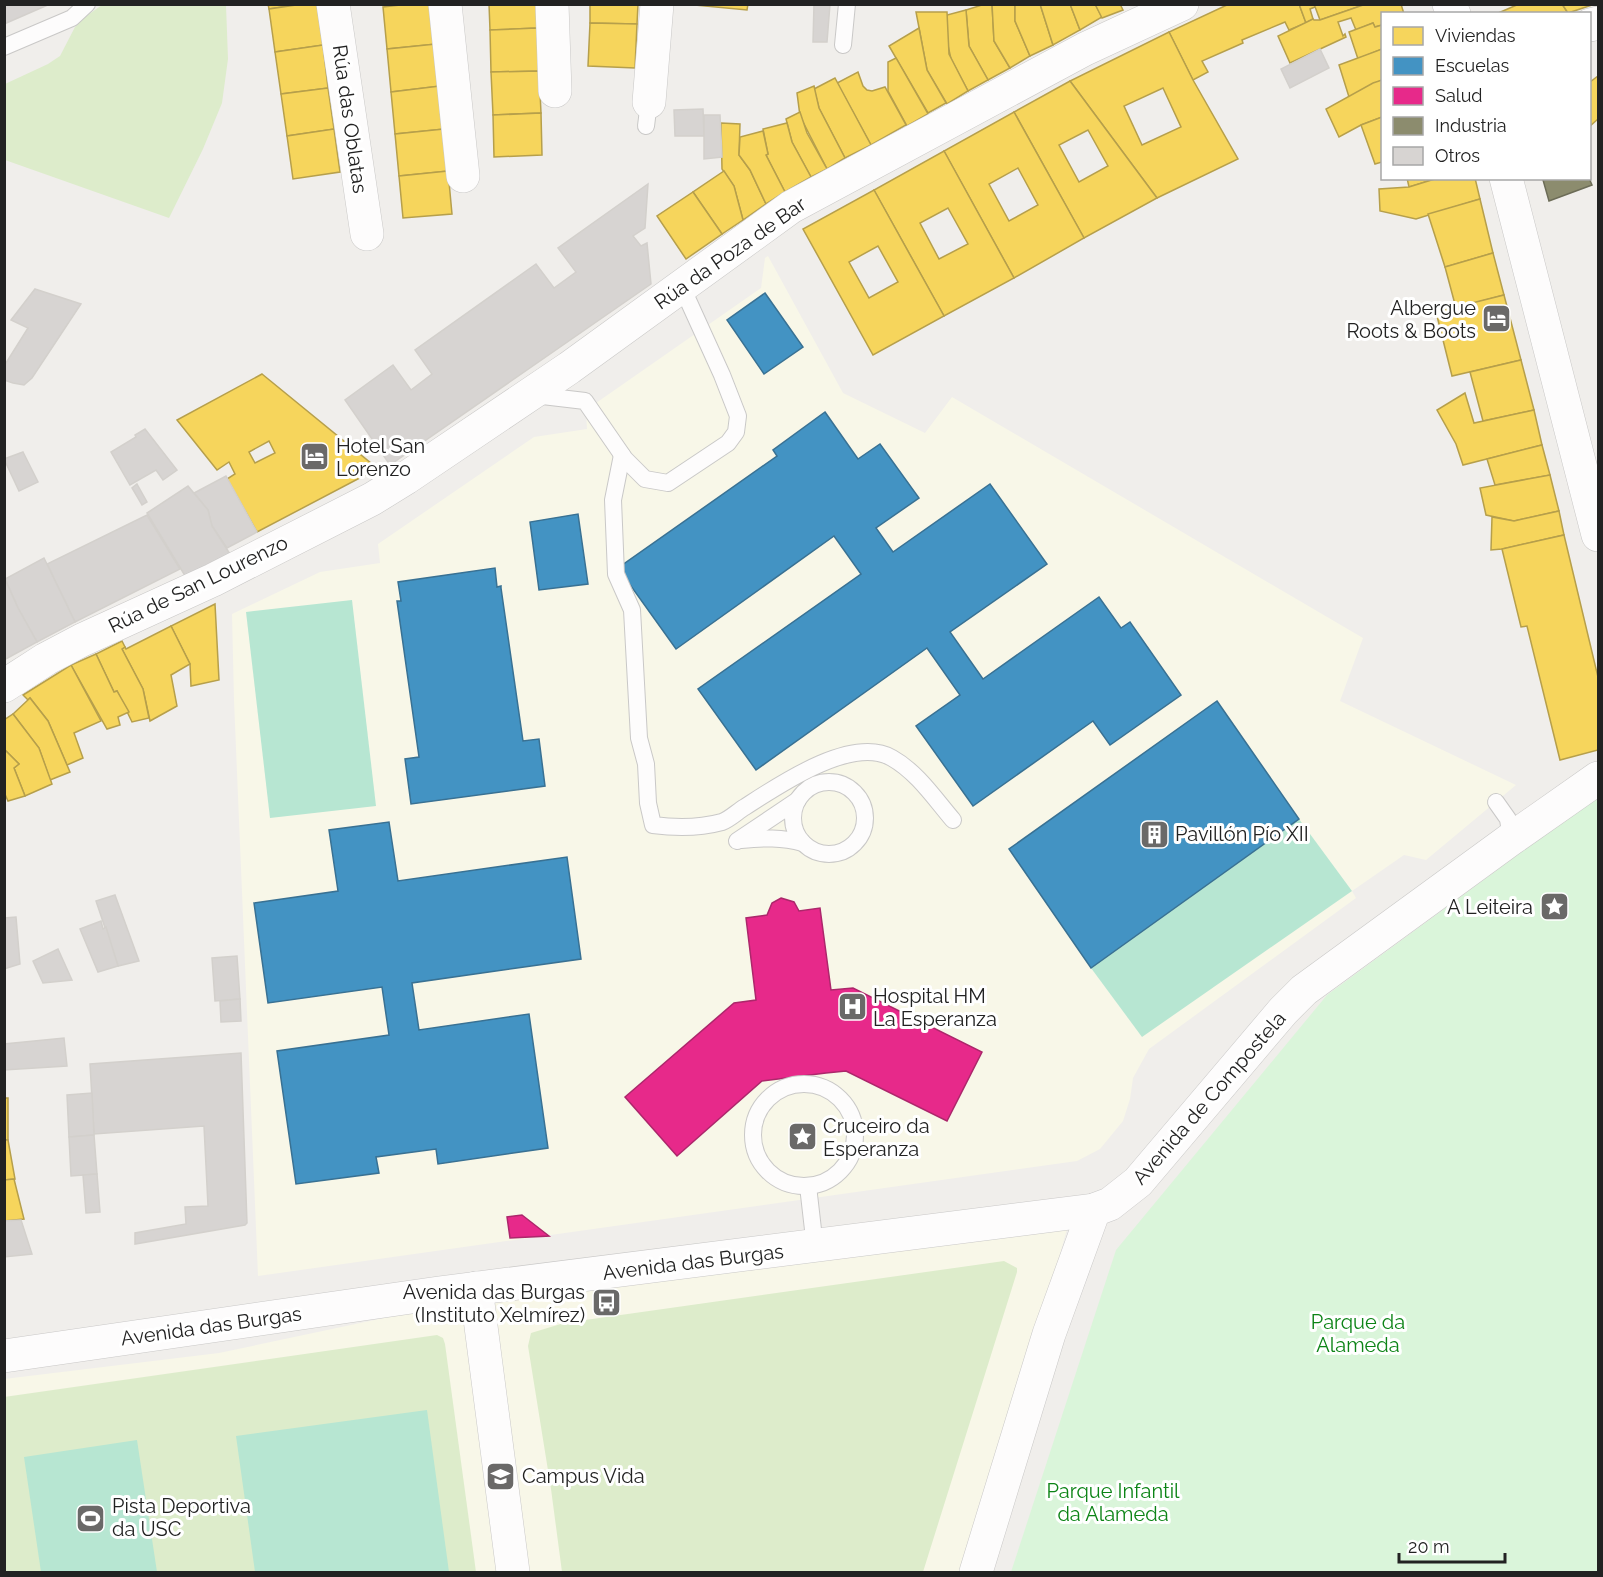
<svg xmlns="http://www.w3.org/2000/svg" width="1603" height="1577" font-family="Raleway,sans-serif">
  <rect width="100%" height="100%" fill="#f0eeeb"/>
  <g fill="#f8f7e8">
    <polygon points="768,256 843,393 925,433 952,397 1363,638 1340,701 1516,785 1426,860 1404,855 1352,891 1356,898 1149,1049 1133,1078 1130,1099 1123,1121 1100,1149 1077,1161 258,1276 234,700 232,614 320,572 380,563 378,544 534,437 587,429 586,410 761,288 765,258"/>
    <polygon points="1067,1229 972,1572 5,1572 4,1379 219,1353 469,1300"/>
  </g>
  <g fill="#ddeccb">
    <polygon points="102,5 226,5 228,59 222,103 203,149 169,218 5,160 5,84 48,64 60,56 75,27 85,17"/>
    <polygon points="1004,1261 1017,1268 1017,1272 923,1572 562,1572 551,1489 528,1346 531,1333 564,1323"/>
    <polygon points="437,1335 443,1338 445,1344 476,1572 5,1572 4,1397"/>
  </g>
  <polygon fill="#daf5da" points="1598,796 1598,1572 1011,1572 1116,1250 1327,995"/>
  <g fill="#b7e6d2">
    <polygon points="352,600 376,806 270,818 246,612"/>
    <polygon points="1299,819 1352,891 1142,1037 1091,968"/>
    <polygon points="427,1410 449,1572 255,1572 236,1436"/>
    <polygon points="137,1440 157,1572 41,1572 24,1457"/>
  </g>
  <g fill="#f6d55c" stroke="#b69f4b" stroke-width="1.5" fill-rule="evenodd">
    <polygon points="268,4 303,4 269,9"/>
    <polygon points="303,4 317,4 323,45 275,52 269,9"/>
    <polygon points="409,4 432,4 436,44 387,49 383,7"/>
    <polygon points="489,4 537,4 537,28 490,30"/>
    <polygon points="590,4 638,4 637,24 590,23"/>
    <polygon points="684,4 748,4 747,10"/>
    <polygon points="985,4 992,4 994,41 1010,68 988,80 969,46 966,10"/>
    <polygon points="992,4 1015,4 1015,21 1030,56 1010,68 994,41"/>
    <polygon points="1015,4 1040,4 1053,45 1030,56 1015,21"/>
    <polygon points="1040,4 1070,4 1080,30 1053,45"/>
    <polygon points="1070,4 1095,4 1102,17 1080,30"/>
    <polygon points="1095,4 1120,4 1123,10 1102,18"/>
    <polygon points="1229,4 1299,4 1306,23 1289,30 1285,22 1242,40 1243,43 1202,61 1208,72 1193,80 1169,32"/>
    <polygon points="1299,4 1314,4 1315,7 1310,9 1313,19 1306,23"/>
    <polygon points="1314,4 1366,4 1320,20"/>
    <polygon points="1366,4 1401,4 1404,14 1382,14 1382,25 1375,27 1373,23 1356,30 1351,18 1338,22 1343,36 1345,34 1346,37 1290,63 1278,36 1313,19 1314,20 1320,20"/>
    <polygon points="1519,4 1562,4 1568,13 1496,14"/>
    <polygon points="1562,4 1595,4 1568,13"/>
    <polygon points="966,10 969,46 988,80 968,91 951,59 947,41 947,15"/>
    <polygon points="916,12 947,12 949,54 968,91 947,104 927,70"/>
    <polygon points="590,23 637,24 635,68 588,66"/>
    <polygon points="1373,23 1375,27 1382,25 1382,49 1358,59 1349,32"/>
    <polygon points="537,28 539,71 491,72 490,30"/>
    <polygon points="919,28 927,70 946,103 928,113 889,46"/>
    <path d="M1169,32L1193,80L1238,159L1157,198L1070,81ZM1163,88L1181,127L1142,145L1124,106Z"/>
    <polygon points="436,44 440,86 391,92 387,49"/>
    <polygon points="323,45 328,88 281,94 275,52"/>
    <polygon points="1382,49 1382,80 1349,97 1339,65"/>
    <polygon points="896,58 928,114 907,126 888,91 888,62"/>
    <polygon points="539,71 541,113 493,115 491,72"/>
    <polygon points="858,72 863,86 867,90 872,91 885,87 906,125 871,145 837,83"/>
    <polygon points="1598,76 1598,119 1590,126 1590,82"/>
    <polygon points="835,78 871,145 845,158 819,108 814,89"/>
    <polygon points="1382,80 1382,117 1361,125 1339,137 1326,109 1373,83"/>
    <path d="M1070,81L1157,198L1084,238L1014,112ZM1088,130L1108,166L1079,182L1059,145Z"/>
    <polygon points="440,86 444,129 395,134 391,92"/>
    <polygon points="814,86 819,108 845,158 827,169 800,116 797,93"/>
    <polygon points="328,88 334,129 287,136 281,94"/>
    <polygon points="800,112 807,133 827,169 811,177 792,142 786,119"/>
    <path d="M1014,112L1084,238L1014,278L944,151ZM1018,168L1038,205L1009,221L989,184Z"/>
    <polygon points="541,113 542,155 494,157 493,115"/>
    <polygon points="1382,117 1382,162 1375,164 1361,125"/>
    <polygon points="721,123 740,124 739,155 750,170 766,204 743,220 734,186 722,169"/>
    <polygon points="787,123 792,142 811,177 785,192 766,155 768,154 763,129"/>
    <polygon points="334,129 340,172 293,179 287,136"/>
    <polygon points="444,129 448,171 399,176 395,134"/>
    <polygon points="763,131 768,154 766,155 785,192 766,204 750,170 739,155 740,137"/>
    <path d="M944,151L1014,278L944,316L874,190ZM948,208L968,244L939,259L920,223Z"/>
    <polygon points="448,171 452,214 403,218 399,176"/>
    <polygon points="724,171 734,186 743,220 722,234 693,192"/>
    <polygon points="1407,178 1438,178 1409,187"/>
    <polygon points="1438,178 1475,178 1480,199 1416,219 1380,211 1379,189 1409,187"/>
    <path d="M874,190L944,316L873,355L803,229ZM878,246L898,282L869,298L849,262Z"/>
    <polygon points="693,192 722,234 686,259 657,216"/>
    <polygon points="1480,199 1493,253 1445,267 1428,214"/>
    <polygon points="1493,253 1504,295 1456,308 1445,267"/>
    <polygon points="1504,295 1521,360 1452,376 1436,312"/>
    <polygon points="1521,360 1534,410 1483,421 1470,372"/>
    <path d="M262,374L372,464L373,471L257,532L227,479L235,474L229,462L217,470L177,420ZM269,441L275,453L255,463L249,452Z"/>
    <polygon points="1465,393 1474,423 1534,410 1542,445 1463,465 1456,444 1437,410"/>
    <polygon points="1542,445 1550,475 1495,485 1487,459"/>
    <polygon points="1550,475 1559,511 1514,521 1486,515 1480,488"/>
    <polygon points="1559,511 1564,535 1502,549 1491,550 1492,517 1514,521"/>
    <polygon points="1564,535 1598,677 1598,750 1560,760 1527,626 1521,627 1502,549"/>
    <polygon points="215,604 219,680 191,686 190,664 171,626"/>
    <polygon points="171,626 190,664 171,675 177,706 150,721 143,689 122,649 125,647 126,649"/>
    <polygon points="122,641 125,647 122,649 143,689 149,718 132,722 117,691 114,692 96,654"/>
    <polygon points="96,654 114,692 117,691 129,712 118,717 120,725 107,729 71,665"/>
    <polygon points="71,665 101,721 74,733 83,758 67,765 48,721 30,698 28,700 23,695"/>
    <polygon points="30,698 48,721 70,772 50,780 39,748 13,714"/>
    <polygon points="13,714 39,748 52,784 25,796 14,768 19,764 4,749 4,720"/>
    <polygon points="4,749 19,764 14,768 25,796 8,801 4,792"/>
    <rect x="4" y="1098" width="4" height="42"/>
    <polygon points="4,1140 8,1140 15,1179 4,1180"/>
    <polygon points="14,1179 24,1219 4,1221 4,1180"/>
  </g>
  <g fill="#4393c3" stroke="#397193" stroke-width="1.5">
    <polygon points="765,293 803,347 764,374 727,320"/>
    <polygon points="825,412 858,459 880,444 919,498 876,528 893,552 990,484 1047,564 950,632 983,679 1099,597 1121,628 1130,622 1181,695 1110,745 1093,721 973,806 916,726 960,695 927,648 756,770 698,689 861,574 834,536 676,649 618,568 777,456 773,450"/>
    <polygon points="578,514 588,584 539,590 530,522"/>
    <polygon points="495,568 497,587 501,586 501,588 523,741 539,739 545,786 411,804 405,759 419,757 397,601 401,601 398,582"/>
    <polygon points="1217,701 1299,819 1091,968 1009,849"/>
    <polygon points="389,822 398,881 567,857 581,959 412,983 419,1030 529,1014 548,1148 438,1164 436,1149 376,1157 379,1173 296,1184 277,1051 389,1035 382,987 268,1003 254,903 338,891 329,830"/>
  </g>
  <g fill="#e7298a" stroke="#ac276b" stroke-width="1.5">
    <polygon points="781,898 794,902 799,911 820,908 831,990 853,988 982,1052 947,1121 846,1071 826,1073 762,1081 677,1156 625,1097 734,1003 756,1000 746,918 767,915 772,903"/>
    <polygon points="522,1215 549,1236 510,1238 507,1217"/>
  </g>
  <polygon fill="#8c8c6e" stroke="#6c6c57" stroke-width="1.5" points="1547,178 1589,178 1592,185 1549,201 1543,180"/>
  <g fill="#d7d4d2" stroke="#d3d0cc" stroke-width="1.5">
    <polygon points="4,4 50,4 4,24"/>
    <polygon points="814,4 830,4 827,42 813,42"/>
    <polygon points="1320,49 1329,68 1290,88 1281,69"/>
    <polygon points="703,109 704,136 675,136 674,110"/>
    <polygon points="704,115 720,115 722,157 704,159"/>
    <polygon points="648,184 645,228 633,236 641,246 647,243 651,284 390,465 345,400 393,365 411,390 432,374 415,350 536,264 554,288 576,272 558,248"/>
    <polygon points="35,289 81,304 32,378 24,385 13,383 4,380 4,363 6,363 28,328 11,320"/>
    <polygon points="145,429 177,470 163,480 156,470 130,485 111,452 136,437 135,435"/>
    <polygon points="23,452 38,482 19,491 4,459"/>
    <polygon points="226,476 257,532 227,548 212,526 208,510 194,493"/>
    <polygon points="137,484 147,502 142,505 132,488"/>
    <polygon points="188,486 208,510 212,526 230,554 187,579 147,513"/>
    <polygon points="147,515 180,569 75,622 47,564"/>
    <polygon points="44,558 75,622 37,642 18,608 5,579"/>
    <polygon points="4,577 18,608 37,642 4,660"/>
    <polygon points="115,895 139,961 118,966 96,901"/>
    <polygon points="16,917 20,964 4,969 4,918"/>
    <polygon points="101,921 103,929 106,927 118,966 98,972 80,929"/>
    <polygon points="58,949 72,980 43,983 33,961"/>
    <polygon points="237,956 240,999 215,1001 212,958"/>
    <polygon points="240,999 241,1021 221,1022 220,1001"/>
    <polygon points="64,1038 67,1066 4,1070 4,1044"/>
    <polygon points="241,1053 247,1223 245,1225 135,1244 135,1233 186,1224 185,1207 208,1206 204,1126 94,1134 90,1064"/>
    <polygon points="92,1093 94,1135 69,1137 67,1095"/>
    <polygon points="94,1135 97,1174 71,1176 69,1137"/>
    <polygon points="97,1174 100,1212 86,1213 83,1175"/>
    <polygon points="21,1220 32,1254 4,1257 4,1221"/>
  </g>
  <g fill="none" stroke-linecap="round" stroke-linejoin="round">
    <defs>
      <g id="lane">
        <polyline points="843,45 847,4"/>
        <polyline points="4,47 72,18 87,4"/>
        <polyline points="646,126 649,102"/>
        <polyline points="534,395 585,401 625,459 645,479 668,483 728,443 736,432 738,416 722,375 682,287"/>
        <path d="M622,455L613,500L616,574L632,610L639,738L646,764L648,803L653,825C675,828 700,828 722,822C730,819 738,811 745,807C779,785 852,735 892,758C917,772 935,799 953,820"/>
        <circle cx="829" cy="818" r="36"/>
        <polyline points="1496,802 1508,819 1511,839"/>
        <path d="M741,840C763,838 782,837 803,843"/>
        <polyline points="737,841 798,800"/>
        <circle cx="804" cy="1135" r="51"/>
        <polyline points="808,1186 815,1247"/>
      </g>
      <g id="street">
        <polyline points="333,4 367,234"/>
        <polyline points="445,4 463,176"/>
        <polyline points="552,4 555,91"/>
        <polyline points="1449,4 1454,14"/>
        <polyline points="1590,25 1598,23"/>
        <polyline points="649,102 657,4"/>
        <polyline points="1506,178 1598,535"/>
        <polyline points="4,686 46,659 82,640 213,580 372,499 406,478 569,368 791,207 1085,49 1182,4"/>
        <polyline points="476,1288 513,1572"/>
        <polyline points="4,1356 439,1293 1094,1210 1110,1204 1138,1182 1283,1011 1304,990 1511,839 1598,778"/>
        <polyline points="976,1572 1049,1334 1094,1210"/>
      </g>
    </defs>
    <use href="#lane" stroke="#c9c8c7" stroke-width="18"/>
    <use href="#street" stroke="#c9c8c7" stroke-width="34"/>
    <use href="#lane" stroke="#fdfcfc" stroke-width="16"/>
    <use href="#street" stroke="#fdfcfc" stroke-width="33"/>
  </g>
  <defs>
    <symbol id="hotel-square" viewBox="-11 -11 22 22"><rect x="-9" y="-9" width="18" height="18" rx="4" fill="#6a6968" stroke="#fff"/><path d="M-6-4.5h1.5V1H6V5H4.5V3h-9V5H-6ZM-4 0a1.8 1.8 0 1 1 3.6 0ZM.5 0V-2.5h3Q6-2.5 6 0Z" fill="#fff"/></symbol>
    <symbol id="building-square" viewBox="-11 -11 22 22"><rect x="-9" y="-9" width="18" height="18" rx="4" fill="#6a6968" stroke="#fff"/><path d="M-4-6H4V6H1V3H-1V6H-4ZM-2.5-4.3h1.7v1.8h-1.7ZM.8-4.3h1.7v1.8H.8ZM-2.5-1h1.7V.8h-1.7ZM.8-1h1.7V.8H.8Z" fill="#fff"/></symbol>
    <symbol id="sight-square" viewBox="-11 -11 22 22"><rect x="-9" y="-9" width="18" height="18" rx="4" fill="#6a6968" stroke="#fff"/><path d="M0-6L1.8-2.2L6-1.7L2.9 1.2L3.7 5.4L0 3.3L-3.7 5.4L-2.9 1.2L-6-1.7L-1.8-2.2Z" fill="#fff"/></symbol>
    <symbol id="hospital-square" viewBox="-11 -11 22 22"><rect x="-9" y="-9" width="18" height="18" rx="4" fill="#6a6968" stroke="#fff"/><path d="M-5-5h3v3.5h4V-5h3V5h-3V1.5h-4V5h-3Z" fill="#fff"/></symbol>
    <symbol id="bus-square" viewBox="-11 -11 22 22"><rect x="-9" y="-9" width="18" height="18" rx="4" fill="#6a6968" stroke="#fff"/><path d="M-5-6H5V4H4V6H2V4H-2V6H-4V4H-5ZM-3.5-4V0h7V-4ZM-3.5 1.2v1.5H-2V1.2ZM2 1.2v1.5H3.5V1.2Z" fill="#fff"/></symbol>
    <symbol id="university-square" viewBox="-11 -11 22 22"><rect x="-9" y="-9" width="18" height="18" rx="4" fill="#6a6968" stroke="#fff"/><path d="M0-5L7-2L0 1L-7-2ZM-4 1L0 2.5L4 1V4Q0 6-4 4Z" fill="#fff"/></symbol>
    <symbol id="stadium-square" viewBox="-11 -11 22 22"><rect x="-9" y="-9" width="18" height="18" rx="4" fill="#6a6968" stroke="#fff"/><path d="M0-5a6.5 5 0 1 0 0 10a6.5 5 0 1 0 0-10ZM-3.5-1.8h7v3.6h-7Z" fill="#fff"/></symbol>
  </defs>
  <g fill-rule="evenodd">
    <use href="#hotel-square" x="1480" y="302" width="33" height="33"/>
    <use href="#hotel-square" x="298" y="440" width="33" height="33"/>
    <use href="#building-square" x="1138" y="818" width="33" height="33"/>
    <use href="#sight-square" x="1538" y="890" width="33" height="33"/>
    <use href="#hospital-square" x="836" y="990" width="33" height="33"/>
    <use href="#sight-square" x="786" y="1120" width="33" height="33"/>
    <use href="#bus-square" x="590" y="1286" width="33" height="33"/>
    <use href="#university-square" x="484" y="1460" width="33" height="33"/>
    <use href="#stadium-square" x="74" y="1502" width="33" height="33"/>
  </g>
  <g text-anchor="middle" stroke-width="6" stroke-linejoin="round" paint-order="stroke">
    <g font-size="20" fill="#222" stroke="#fff">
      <text transform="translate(350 119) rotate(82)" y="7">Rúa das Oblatas</text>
      <text transform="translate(730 253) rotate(-35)" y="7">Rúa da Poza de Bar</text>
      <text transform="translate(198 584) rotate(-26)" y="7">Rúa de San Lourenzo</text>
      <text transform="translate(1209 1098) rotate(-49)" y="7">Avenida de Compostela</text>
      <text transform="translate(693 1262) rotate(-7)" y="7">Avenida das Burgas</text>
      <text transform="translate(211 1326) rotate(-8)" y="7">Avenida das Burgas</text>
    </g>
    <g font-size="20" fill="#222" stroke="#fff" text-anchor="start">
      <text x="1476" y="315" text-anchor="end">Albergue<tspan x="1476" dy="23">Roots &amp; Boots</tspan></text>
      <text x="336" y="453">Hotel San<tspan x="336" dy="23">Lorenzo</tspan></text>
      <text x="1175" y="841">Pavillón Pío XII</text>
      <text x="1533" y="914" text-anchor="end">A Leiteira</text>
      <text x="873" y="1003">Hospital HM<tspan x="873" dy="23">La Esperanza</tspan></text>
      <text x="823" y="1133">Cruceiro da<tspan x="823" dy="23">Esperanza</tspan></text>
      <text x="585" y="1299" text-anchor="end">Avenida das Burgas<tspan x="585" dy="23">(Instituto Xelmírez)</tspan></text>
      <text x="522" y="1483">Campus Vida</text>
      <text x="112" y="1513">Pista Deportiva<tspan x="112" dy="23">da USC</tspan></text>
    </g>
    <g font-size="20" fill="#0c8416" stroke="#fff">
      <text x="1358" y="1329">Parque da<tspan x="1358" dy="23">Alameda</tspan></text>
      <text x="1113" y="1498">Parque Infantil<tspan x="1113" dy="23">da Alameda</tspan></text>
    </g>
  </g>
  <rect width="1603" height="1577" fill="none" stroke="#222222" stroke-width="12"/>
  <rect x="1381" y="12" width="210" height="168" fill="#ffffff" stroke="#a7a7a7" stroke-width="1.5"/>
  <rect x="1393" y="27" width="30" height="18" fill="#f6d55c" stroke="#a7a7a7" stroke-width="1.5"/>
  <text x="1435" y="42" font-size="18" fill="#222222">Viviendas</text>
  <rect x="1393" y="57" width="30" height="18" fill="#4393c3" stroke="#a7a7a7" stroke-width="1.5"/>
  <text x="1435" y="72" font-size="18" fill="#222222">Escuelas</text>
  <rect x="1393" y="87" width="30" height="18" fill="#e7298a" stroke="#a7a7a7" stroke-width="1.5"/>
  <text x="1435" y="102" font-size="18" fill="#222222">Salud</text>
  <rect x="1393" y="117" width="30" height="18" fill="#8c8c6e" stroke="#a7a7a7" stroke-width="1.5"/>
  <text x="1435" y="132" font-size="18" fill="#222222">Industria</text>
  <rect x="1393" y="147" width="30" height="18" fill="#d7d4d2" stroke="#a7a7a7" stroke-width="1.5"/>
  <text x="1435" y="162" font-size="18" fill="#222222">Otros</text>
  <path d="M1399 1553v9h106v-9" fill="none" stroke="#222222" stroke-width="3"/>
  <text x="1408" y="1553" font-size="18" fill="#222222" stroke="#ffffff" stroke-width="4.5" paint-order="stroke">20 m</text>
</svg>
